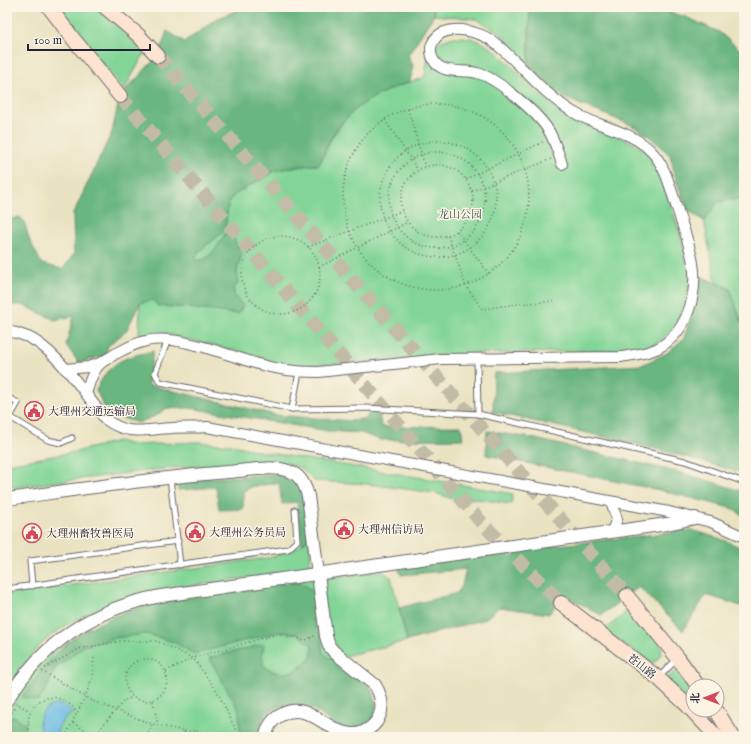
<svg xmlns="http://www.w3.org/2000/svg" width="751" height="744" font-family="'IM FELL English','Noto Serif SC',serif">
  <rect width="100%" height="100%" fill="#fcf5e5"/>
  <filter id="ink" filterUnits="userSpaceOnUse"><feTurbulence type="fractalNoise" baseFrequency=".025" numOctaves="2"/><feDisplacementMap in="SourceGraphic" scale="8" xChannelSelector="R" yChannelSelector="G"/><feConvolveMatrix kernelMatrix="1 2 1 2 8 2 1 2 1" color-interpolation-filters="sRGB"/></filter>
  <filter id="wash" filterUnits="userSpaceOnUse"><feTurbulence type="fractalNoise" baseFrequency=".012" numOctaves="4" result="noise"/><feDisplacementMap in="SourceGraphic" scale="16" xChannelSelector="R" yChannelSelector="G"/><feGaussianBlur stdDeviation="0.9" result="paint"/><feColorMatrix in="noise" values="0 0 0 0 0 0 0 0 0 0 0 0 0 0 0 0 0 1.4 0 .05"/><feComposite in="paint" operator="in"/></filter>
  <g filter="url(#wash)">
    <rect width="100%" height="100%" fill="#eae3c2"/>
    <g fill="#82d597" stroke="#527c69">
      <polygon points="56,7 95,7 111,19 146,50 124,90"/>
      <polygon points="434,7 528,7 530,11 529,34 529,65 500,33 476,19 434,15"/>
      <path d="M455,37C463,37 471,37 479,41C488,45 496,51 503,58C523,75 539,97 561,112C584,127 635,137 650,156C661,171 668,198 674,215C680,235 690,260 690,280C689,300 675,332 657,343C651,347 644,348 637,350L467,354L298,366L281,364L241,352L161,333L139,335L140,303L198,252L223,232L226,223L228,204L234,195L276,170L311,165H319L332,137L344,121L363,102L393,88L425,77C427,55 431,41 455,37Z"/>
      <polygon points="744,198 744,328 730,289 716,282 704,221 718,202"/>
      <polygon points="118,441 133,445 197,442 233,445 258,451 423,478 513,494 511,504 471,498 453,499 435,493 368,484 314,481 301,468 286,463 260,463 170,468 7,488 7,464 75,452"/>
      <path d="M309,538L311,566C227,587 123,581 52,635C35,648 22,666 11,683L7,682V594L268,558L294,550Z"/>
      <path d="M381,571L391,577L407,641L332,659L362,680L313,709C296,704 270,701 262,722C260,728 259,731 260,737H7V717L20,691L47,657L85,630L117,615L283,583Z"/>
      <polygon points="633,606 662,646 661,654 655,662 647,662 605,630"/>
      <polygon points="680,668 693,688 693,707 666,679"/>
    </g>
    <g fill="#69b680" stroke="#466c5e">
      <path d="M246,7H434V15L408,55L413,66L410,82C377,93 351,107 332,136C327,145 323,156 319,165H311L276,170L234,195L228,204L226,223L223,232L198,252L195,260H204L215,250L230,226L231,234L242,253L237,270L238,284L233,288L235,297L243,305L238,314L188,308L158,306L153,300L140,303L126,331L108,346L105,355L79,363L66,345L74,316L55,320L23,305H7V220L20,217L24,221L29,239L42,264L63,269L74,254L73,214L112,132L120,96L158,56L167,31L185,42L216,19Z"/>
      <polygon points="528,7 650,7 686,17 719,32 744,53 744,198 718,202 704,221 688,210 677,183 670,155 648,135 631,125 562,97 529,65 529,34 530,11"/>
      <path d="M700,276L730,289L744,328V474C662,448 577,431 493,412L494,373L642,365L667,353L684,338L690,319Z"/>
      <path d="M153,351L148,385L276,415L351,421L367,418L369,411L379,413L381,427L461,426L463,439L381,440L361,433L328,431L190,408H167L155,416L138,423L119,417L104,407L96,390C111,360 123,358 153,351Z"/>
      <polygon points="487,431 531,438 690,475 744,492 744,516 731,508 659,490 486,455"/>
      <polygon points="278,474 292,477 303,490 309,538 302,544 297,502 282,504 279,483 254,486 243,491 243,509 219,510 216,487 178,490 177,480"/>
      <polygon points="692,530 724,540 744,549 744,607 706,595 683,631 639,587 601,615 564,595 549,614 499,607 485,619 407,641 399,608 457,593 462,586 466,569 401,575 398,567 516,550"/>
      <path d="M283,583C297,583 304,581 314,593L323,653C334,661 363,678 370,687C376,696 379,710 372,719C367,726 357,730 348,729C336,729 325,717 314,710C301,702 273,702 264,717C262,721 260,727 259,731H240L239,710L209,658L264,644L262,655L264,666C267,667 271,671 275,672C291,677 303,666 312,655V645L297,634L278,632L194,654L174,642L146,634L114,638L84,646L56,667L48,686L38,701L22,697L48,663L70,641L85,630L117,615L150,604Z"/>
      <polygon points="12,715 25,723 25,730 22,737 7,737 7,728"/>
    </g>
    <path fill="#68bbe4" stroke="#456e90" d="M59,704L65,706L73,713C63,718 58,726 56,737H45C33,723 41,706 59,704Z"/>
  </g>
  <g filter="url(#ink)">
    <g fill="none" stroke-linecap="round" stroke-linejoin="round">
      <g stroke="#c2bca7" stroke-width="14" stroke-dasharray="14 7" stroke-linecap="butt">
        <polyline points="158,56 627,596"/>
        <polyline points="120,96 481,522 561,603"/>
      </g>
      <defs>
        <g id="service">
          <polyline points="168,340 155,373 160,382 292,409 365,408 478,414 685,461 744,482"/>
          <polyline points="477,358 478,414"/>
          <polyline points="7,397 18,403 10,417 48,440 61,443 72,438"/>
          <polyline points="292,409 299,372"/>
          <polyline points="170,478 180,565"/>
          <polyline points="32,586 30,561 178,541"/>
          <polyline points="7,589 288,549 297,541 295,510"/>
          <polyline points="659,677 677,659"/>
        </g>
        <g id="minor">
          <path d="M7,331C14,332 21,334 28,337C56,350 86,394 105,419C129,437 145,429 172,428C183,427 195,428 207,427L669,512L711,522L744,537"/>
          <polyline points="65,369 88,367 100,363"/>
          <path d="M86,394C89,384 92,371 100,364C104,360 111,357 115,354C125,349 135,343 146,341C179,334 226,355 258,364C278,370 297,372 318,372L441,359L621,357C633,355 645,354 656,349C687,334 698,295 693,263C690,245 683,228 678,211C671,191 666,165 650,150C628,129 597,127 573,112C543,94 522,65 495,43C481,31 442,20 432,44C430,49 431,56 434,61C443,75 463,69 477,73C496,77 536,112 547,128C554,138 558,152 562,164"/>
          <polyline points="611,502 617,519 612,531"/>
        </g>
        <g id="tertiary">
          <path d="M7,499C80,489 154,478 227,472C245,471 272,465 288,471C300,474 305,484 308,496L326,636L329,646L334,652L375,685C381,695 384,706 379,717C376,724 370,729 363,732C332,744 312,697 281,715C272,719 267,728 266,737"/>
          <path d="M7,700C43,642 94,608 161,596L667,524L695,518"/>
        </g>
        <g id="secondary">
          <polyline points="49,7 75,41 120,96"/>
          <polyline points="105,7 138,35 158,56"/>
          <polyline points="627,596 678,658 698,686"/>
          <polyline points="561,603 658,678 687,705 717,737"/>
          <polyline points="716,710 733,737"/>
        </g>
      </defs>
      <use href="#service" stroke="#68666a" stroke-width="7"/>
      <use href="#minor" stroke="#68666a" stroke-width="12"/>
      <use href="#tertiary" stroke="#68666a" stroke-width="14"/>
      <use href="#secondary" stroke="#68666a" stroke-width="16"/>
      <g stroke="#68666a" stroke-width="1.5" stroke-dasharray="1 3" stroke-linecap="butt">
        <circle cx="436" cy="197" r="93"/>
        <polyline points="408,109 425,167"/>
        <polyline points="385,120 418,170"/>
        <circle cx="438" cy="199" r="58"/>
        <circle cx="437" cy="200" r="48"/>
        <circle cx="437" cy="201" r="36"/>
        <polyline points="466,179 545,141"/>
        <polyline points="472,191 551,159"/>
        <polyline points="457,231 489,274"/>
        <polyline points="448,236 466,286 482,309 517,304 556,301"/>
        <circle cx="281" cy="275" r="39"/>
        <polyline points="308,247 402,211"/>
        <polyline points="319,267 408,222"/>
        <circle cx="146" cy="680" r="21"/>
        <polyline points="45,668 79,649 120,641 157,641 193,658 217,691 235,728 235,737"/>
        <polyline points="42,671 90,700 149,723 183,731 235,733 256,735"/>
        <path d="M166,671L193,658L277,634C288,634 295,636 304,641L316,635"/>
        <polyline points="153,701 158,725"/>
        <polyline points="16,703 30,711"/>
        <polyline points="73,723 95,736"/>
        <polyline points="7,724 15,706"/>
        <polyline points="184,732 187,737"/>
        <path d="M32,737C16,703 57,681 77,713"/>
        <polyline points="65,737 85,697 92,678 94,657"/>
        <polyline points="95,737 104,724 125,700 133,697"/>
        <polyline points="147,737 152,724"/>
      </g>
      <use href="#service" stroke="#fff" stroke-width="5"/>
      <use href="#minor" stroke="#fff" stroke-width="10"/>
      <use href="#tertiary" stroke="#fff" stroke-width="12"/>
      <use href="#secondary" stroke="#fde4d1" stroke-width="14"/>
    </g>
  </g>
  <defs>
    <symbol id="civic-ring" viewBox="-11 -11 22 22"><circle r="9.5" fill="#fcf5e5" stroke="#d1495b" stroke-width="1.5"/><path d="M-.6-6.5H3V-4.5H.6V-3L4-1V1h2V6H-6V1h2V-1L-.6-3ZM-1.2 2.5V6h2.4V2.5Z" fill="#d1495b"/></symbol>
  </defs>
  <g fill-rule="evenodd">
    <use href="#civic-ring" x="23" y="400" width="22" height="22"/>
    <use href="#civic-ring" x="333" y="518" width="22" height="22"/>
    <use href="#civic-ring" x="184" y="521" width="22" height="22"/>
    <use href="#civic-ring" x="21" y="522" width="22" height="22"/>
  </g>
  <g text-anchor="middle" stroke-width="3" stroke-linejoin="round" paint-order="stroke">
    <g font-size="11" fill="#3f5857" stroke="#fcf5e5">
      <text x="460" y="218">龙山公园</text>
    </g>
    <g font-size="11" fill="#22223b" stroke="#fcf5e5" text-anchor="start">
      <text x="48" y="415">大理州交通运输局</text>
      <text x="358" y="533">大理州信访局</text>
      <text x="209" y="536">大理州公务员局</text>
      <text x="46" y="537">大理州畜牧兽医局</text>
    </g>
    <g font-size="11" fill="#22223b" stroke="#fcf5e5">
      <text transform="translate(642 666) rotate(38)" y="4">苍山路</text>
    </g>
  </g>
  <rect width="751" height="744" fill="none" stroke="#fcf5e5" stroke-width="24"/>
  <g transform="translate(705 698) rotate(270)"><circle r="19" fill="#fcf5e5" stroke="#a5a1a1"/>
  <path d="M0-3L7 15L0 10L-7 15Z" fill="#d1495b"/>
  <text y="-6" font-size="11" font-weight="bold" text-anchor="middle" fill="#22223b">北</text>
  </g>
  <path d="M28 44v6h122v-6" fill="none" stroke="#22223b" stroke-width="2"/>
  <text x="34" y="44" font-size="12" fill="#22223b" stroke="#fcf5e5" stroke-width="3" paint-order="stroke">100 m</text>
</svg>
